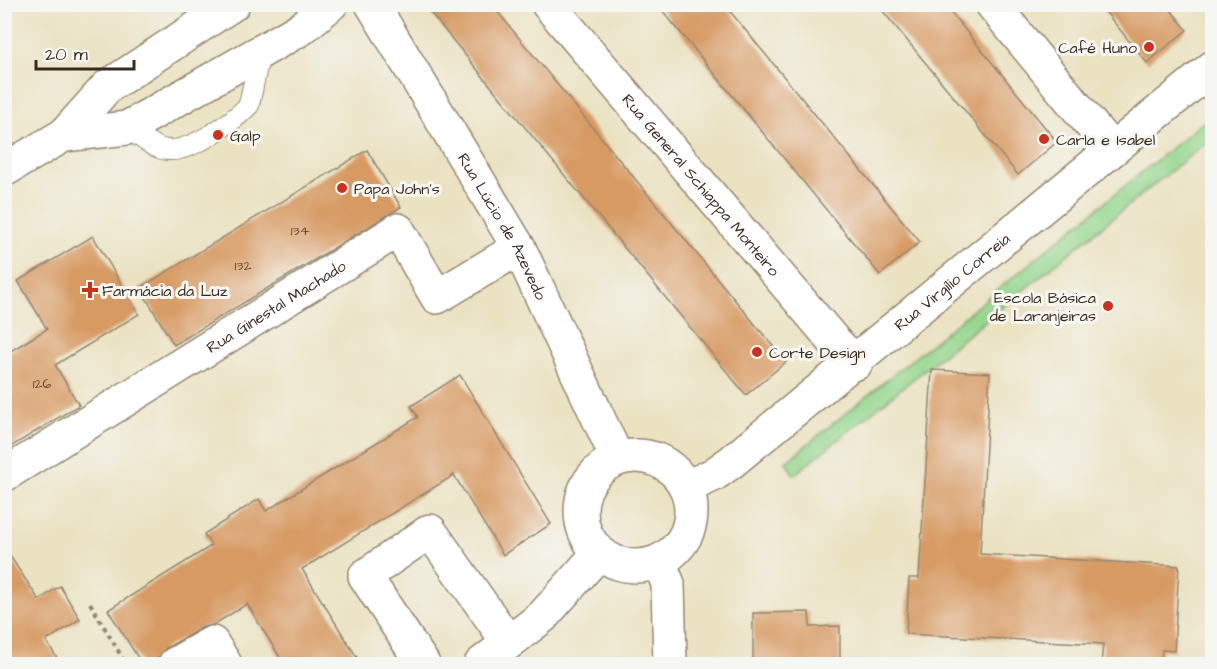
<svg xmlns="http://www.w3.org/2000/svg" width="1217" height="669" font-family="'Architects Daughter',sans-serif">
  <rect width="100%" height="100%" fill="#f6f6f2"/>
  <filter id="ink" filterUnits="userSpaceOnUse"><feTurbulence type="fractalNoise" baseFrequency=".0167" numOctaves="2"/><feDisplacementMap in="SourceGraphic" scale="12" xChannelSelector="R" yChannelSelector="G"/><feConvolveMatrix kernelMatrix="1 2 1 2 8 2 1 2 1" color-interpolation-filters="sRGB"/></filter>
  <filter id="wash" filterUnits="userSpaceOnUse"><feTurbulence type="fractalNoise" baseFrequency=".008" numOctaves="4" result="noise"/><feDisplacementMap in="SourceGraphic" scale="24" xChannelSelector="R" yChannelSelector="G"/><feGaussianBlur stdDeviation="1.35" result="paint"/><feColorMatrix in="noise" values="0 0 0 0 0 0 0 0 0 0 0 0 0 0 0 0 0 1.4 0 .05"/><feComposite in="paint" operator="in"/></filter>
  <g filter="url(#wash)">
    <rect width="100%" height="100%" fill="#ebe2c2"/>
    <polygon fill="#95d68d" stroke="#688056" stroke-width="1.5" points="1212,115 1212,138 794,475 786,462"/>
    <g id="blocks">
      <g fill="#d79a64">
        <polygon points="423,4 491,4 786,362 746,395"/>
        <polygon points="657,4 724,4 920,242 880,275"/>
        <polygon points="877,4 944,4 1057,142 1018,175"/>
        <polygon points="1099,4 1166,4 1187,30 1147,63"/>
        <polygon points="367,150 401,207 174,345 140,288"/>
        <polygon points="93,236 139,314 55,365 79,405 4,451 4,355 47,329 18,281"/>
        <polygon points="932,370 990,373 980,554 1179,566 1174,651 1162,650 1161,664 1101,664 1103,644 906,634 909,578 919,578"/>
        <polygon points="460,375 551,524 503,555 454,475 302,569 361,664 284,664 247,604 213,625 203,627 166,648 157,659 149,664 142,664 108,610 211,546 204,534 259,499 266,511 418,417 411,406"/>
        <polygon points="4,547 39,600 60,586 80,619 46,641 61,664 4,664"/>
        <polygon points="809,612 810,627 840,626 840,664 753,664 753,613"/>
      </g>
    </g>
  </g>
  <g filter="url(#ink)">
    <use href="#blocks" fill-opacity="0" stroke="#938670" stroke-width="1.5"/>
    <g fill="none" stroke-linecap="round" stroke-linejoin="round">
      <defs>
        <path id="service" d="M127,128C139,135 153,149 168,150C191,152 233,122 249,105L260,53"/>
        <g id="minor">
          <path id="s1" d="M372,4L519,248L617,458"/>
          <path id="s2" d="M548,4L835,342L856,363"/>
          <polyline points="992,4 1112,150"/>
          <circle cx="636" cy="511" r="55"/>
          <path id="s3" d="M4,475L398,230L437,297L519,248"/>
          <path id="s4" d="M687,487L713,475L730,463L1212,68"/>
          <polyline points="659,561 668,584 670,664"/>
          <polyline points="175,664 212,643 225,664"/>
          <polyline points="423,664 365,576 430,531 508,642"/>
          <polyline points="481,664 542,617 599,553"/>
        </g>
        <g id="secondary">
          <polyline points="64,135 127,128 302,28 331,4"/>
          <polyline points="4,170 64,135 107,87 233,4"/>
        </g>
      </defs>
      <use href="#service" stroke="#938670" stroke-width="22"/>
      <use href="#minor" stroke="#938670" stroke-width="36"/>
      <use href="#secondary" stroke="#938670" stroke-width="36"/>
      <polyline stroke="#938670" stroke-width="4" stroke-dasharray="4.5 4.5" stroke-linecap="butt" points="90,603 126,664"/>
      <use href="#service" stroke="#fff" stroke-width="20"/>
      <use href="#minor" stroke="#fff" stroke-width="33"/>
      <use href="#secondary" stroke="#fff" stroke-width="33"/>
    </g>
  </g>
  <g fill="#c8321e" stroke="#f6f6f2" stroke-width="2">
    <circle cx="1149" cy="47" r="6"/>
    <circle cx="218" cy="135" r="6"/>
    <circle cx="1044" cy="139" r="6"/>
    <circle cx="342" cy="188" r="6"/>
    <path d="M87 281h6v6h6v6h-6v6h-6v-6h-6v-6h6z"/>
    <circle cx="1108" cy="306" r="6"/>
    <circle cx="757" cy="352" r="6"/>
  </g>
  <g text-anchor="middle" stroke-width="6" stroke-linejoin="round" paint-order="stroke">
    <g font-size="14" fill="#624630">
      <text x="300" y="235">134</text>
      <text x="243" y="270">132</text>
      <text x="42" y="388">126</text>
    </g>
    <g font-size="16" fill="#3b2a1e" stroke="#f6f6f2" text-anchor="start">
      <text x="1137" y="53" text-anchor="end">Café Huno</text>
      <text x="230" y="141">Galp</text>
      <text x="1056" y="145">Carla e Isabel</text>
      <text x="354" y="194">Papa John's</text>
      <text x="102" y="296">Farmácia da Luz</text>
      <text x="1096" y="303" text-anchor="end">Escola Básica<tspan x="1096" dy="18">de Laranjeiras</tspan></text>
      <text x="769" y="358">Corte Design</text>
    </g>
    <g font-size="16" fill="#3b2a1e" stroke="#f6f6f2">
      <text dy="6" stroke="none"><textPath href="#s2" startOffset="237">Rua General Schiappa Monteiro</textPath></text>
      <text dy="6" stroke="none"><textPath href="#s1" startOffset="258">Rua Lúcio de Azevedo</textPath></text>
      <text dy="6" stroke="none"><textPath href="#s4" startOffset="336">Rua Virgílio Correia</textPath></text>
      <text dy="6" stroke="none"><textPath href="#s3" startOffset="320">Rua Ginestal Machado</textPath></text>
    </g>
  </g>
  <rect width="1217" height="669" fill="none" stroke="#f6f6f2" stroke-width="24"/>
  <path d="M36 60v9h98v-9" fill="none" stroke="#3b2a1e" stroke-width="3"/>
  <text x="45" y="60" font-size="18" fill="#3b2a1e" stroke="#f6f6f2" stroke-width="4.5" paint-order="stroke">20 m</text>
</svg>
